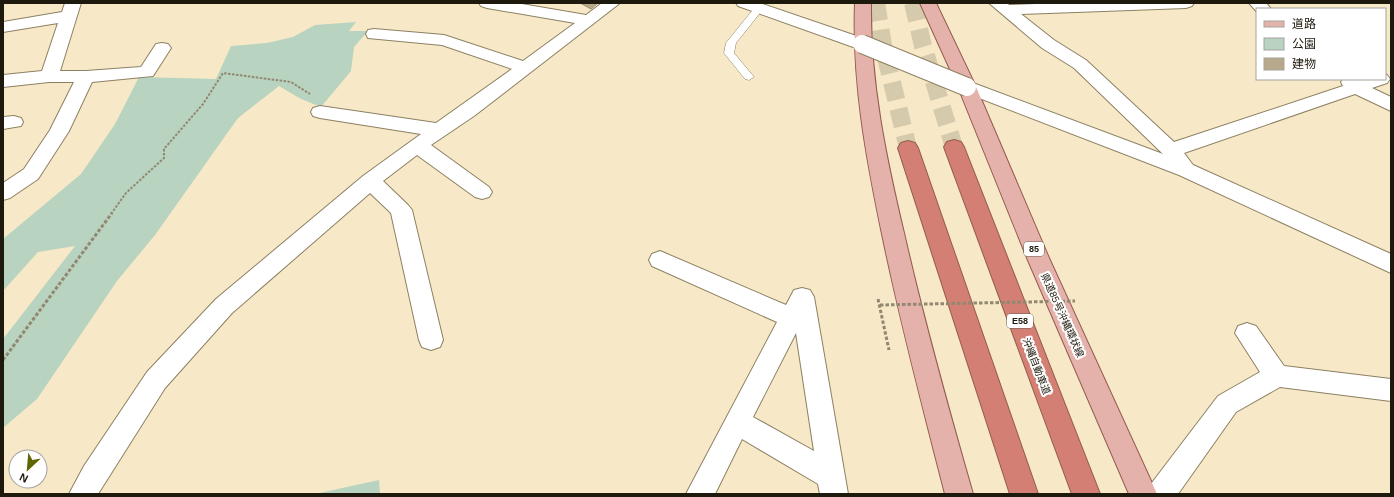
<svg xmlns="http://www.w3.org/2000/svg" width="1394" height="497" font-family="Helvetica,'Noto Sans JP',sans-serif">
  <rect width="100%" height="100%" fill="#f7e9c8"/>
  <g fill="#b8d3bf">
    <polygon points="356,22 349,31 368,31 354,47 351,71 321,107 301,99 279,86 238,118 155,235 117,281 37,399 3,428 3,339 75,246 38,252 3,291 3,239 81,174 115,124 139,77 216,79 231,46 267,43 293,37 315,25"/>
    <polygon points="379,480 380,494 315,494"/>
  </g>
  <polygon fill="#b7a98a" stroke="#9e9172" points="580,3 598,3 591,9"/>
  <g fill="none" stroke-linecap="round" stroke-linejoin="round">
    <g stroke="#d6caac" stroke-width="18" stroke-dasharray="18 9" stroke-linecap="butt">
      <polyline points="876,3 883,45 908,148"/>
      <polyline points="913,3 923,46 954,147"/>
    </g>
    <defs>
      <polygon id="lane" points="759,5 764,8 736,43 734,53 754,77 749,80 745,79 724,53 726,43 756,6"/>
      <g id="street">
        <polygon points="65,3 81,3 60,71 86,71 141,67 156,44 162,43 168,44 171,48 153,76 92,82 69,131 38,179 10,198 3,200 3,183 24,169 50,130 74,82 49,82 3,87 3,75 42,71 58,23 3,32 3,22 62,12"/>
        <polygon points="479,3 516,3 586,15 602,3 620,3 474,116 431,145 489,187 492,192 489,197 482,199 475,197 417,155 383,181 408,205 412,210 443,340 440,347 431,350 422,347 419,340 391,213 370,193 232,313 165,388 98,494 69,494 84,466 147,372 216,299 363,176 421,134 320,118 313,116 311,112 313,108 320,106 436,123 512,69 442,45 368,38 366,34 368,30 374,29 444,35 523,61 575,23 487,8 481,6"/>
        <polygon points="736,3 760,3 868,40 871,44 868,48 862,49 856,48 738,6"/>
        <polygon points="989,3 1007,3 1009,5 1062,3 1194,3 1192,6 1186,8 1021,14 1054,40 1086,60 1174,142 1343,86 1341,82 1343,79 1385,79 1385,74 1387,75 1390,79 1387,83 1372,88 1391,97 1391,111 1355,94 1184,153 1193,165 1391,254 1391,273 1179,175 961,91 958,87 961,83 967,81 973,83 1163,154 1074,68 1042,48"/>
        <polygon points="1249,3 1266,3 1271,9 1257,9 1257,12"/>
        <polygon points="14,116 21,118 23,122 21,126 3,129 3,117"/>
        <path d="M660,251L786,305L794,290L802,288L810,290L814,297L848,494H820L818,484L742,439L715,494H686L777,322L652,266L649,260L652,254ZM796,333L814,451L753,417Z"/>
        <polygon points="1247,323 1256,326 1284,366 1391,379 1391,401 1280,387 1236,412 1178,494 1147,494 1151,484 1218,396 1260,372 1235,333 1238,326"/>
      </g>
      <g id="primary">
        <path d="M855,3H871C870,82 886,157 904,233C924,321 948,407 973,494H945C923,408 900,322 882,234C866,157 852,82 855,3Z"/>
        <polygon points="920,3 936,3 976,87 1049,258 1157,494 1129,494 1027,258 958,87"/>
      </g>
      <g id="highway">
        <polygon points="954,140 961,142 964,147 1100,494 1072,494 944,147 947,142"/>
        <polygon points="908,141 915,143 918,148 1038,494 1010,494 898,148 901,143"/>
      </g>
    </defs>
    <use href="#lane" stroke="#8d8062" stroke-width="1"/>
    <use href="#street" stroke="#8d8062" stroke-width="2"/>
    <use href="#primary" stroke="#945b4f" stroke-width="2"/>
    <use href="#highway" stroke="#945b4f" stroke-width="2"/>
    <polyline stroke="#928871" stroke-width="2" stroke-dasharray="2.5 1.5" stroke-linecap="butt" points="111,214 126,193 164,158 164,149 203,104 223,73 291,82 310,94"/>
    <g stroke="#928871" stroke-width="3" stroke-dasharray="3.5 2" stroke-linecap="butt">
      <polyline points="878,299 889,350"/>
      <polyline points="3,360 112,213"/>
    </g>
    <use href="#lane" fill="#fff" fill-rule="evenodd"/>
    <use href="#street" fill="#fff" fill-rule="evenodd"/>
    <use href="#primary" fill="#e5b2ab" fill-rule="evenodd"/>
    <use href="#highway" fill="#d37f73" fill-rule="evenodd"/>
    <defs>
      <polyline id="street-bridge" points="862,44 967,87"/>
    </defs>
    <use href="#street-bridge" stroke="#8d8062" stroke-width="20" stroke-linecap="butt"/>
    <polyline stroke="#928871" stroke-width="3" stroke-dasharray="3.5 2" stroke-linecap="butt" points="880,305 1075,301"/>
    <use href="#street-bridge" stroke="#fff" stroke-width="18"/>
  </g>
  <g text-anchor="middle" stroke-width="4" stroke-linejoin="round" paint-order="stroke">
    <g fill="#fff" stroke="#625e56" stroke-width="1">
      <rect x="1024" y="242" width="20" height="14" rx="3"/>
      <rect x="1007" y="314" width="26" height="14" rx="3"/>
    </g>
    <g font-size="9" font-weight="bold" fill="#1e190d">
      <text x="1034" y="252">85</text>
      <text x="1020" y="324">E58</text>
    </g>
    <g font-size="10" fill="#1e190d" stroke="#fff">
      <text transform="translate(1063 315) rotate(66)" y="4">県道85号沖縄環状線</text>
      <text transform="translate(1037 366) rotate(69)" y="4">沖縄自動車道</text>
    </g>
  </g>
  <rect width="1394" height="497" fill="none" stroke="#1e190d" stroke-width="8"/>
  <rect x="1256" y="8" width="130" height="72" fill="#ffffff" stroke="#a5a39e"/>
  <rect x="1264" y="21" width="20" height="6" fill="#e5b2ab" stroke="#a5a39e"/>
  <text x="1292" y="28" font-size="12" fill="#1e190d">道路</text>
  <rect x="1264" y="38" width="20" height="12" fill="#b8d3bf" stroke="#a5a39e"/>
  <text x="1292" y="48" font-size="12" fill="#1e190d">公園</text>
  <rect x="1264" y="58" width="20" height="12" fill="#b7a98a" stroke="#a5a39e"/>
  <text x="1292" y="68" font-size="12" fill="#1e190d">建物</text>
  <g transform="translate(28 469) rotate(206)"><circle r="19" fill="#ffffff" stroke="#a5a39e"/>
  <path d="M0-3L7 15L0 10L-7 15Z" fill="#5f6502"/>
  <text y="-6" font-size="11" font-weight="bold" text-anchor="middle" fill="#1e190d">N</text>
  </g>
</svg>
